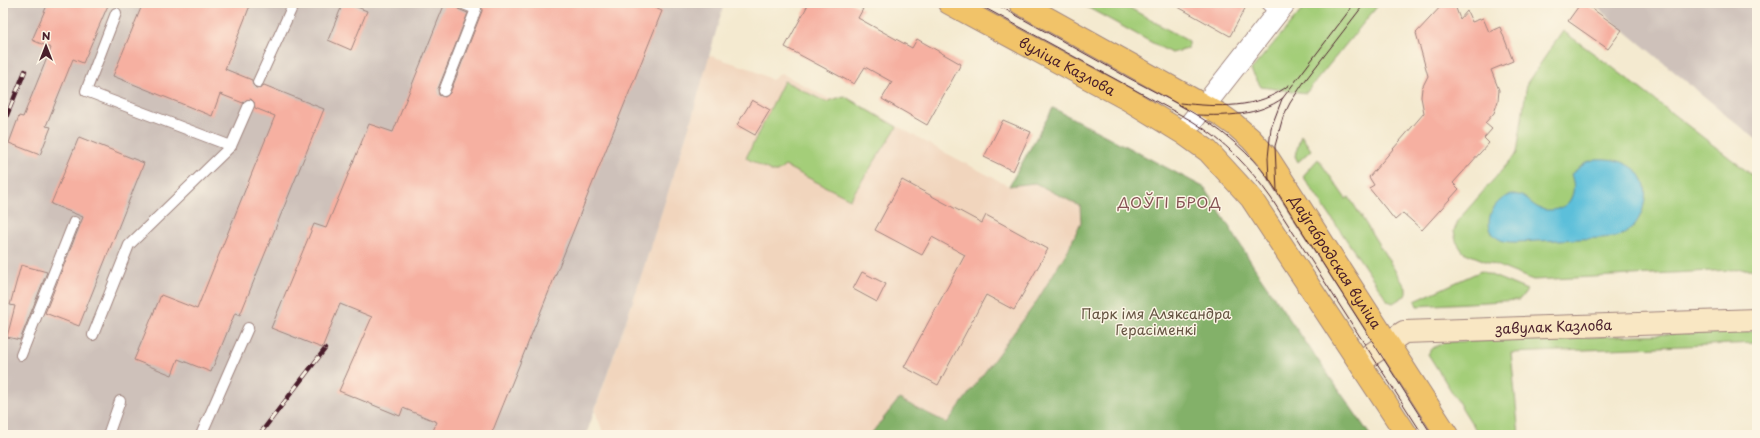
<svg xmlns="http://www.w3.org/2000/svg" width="1760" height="438" font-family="'Playpen Sans',sans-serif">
  <rect width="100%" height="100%" fill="#fcf5e5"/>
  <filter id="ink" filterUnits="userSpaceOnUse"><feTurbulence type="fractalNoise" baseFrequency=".025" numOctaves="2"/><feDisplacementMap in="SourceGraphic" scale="8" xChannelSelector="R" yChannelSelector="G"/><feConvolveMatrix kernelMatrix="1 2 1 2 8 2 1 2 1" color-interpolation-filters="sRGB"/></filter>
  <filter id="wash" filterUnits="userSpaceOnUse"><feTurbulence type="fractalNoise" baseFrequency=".012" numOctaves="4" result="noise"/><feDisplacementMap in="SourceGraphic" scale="16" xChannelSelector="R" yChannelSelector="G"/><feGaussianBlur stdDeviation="0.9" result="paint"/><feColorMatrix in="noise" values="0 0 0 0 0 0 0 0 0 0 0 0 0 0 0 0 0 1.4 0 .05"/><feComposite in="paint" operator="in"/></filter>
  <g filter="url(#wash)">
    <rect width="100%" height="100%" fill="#f4ead0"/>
    <polygon fill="#f1d5bd" points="708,55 751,69 772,80 781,73 829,99 844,96 940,150 1009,186 1035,183 1080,206 1081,222 1068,250 1035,304 946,423 899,399 870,435 604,435 595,411 634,298 690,124"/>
    <g fill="#cec1ba">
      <polygon points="3,3 724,3 690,124 634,298 586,435 3,435"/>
      <polygon points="1591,3 1757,3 1757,140"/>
    </g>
    <g fill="#a4ce79" stroke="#777652">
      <polygon points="1086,3 1121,3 1188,41 1188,49 1171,53 1085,6"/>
      <polygon points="1308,3 1380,3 1306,93 1261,87 1251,70"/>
      <polygon points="1563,31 1612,67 1757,179 1757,274 1751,269 1533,280 1463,252 1456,241 1454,231 1459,219 1517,153 1527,83"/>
      <polygon points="784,81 826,102 844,96 897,127 850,199 785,166 777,172 773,172 746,158"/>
      <polygon points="1301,135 1311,150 1298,162 1295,156"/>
      <polygon points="1318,159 1346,199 1349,197 1406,288 1406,295 1393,303 1388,301 1303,176"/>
      <polygon points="1481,271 1527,290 1519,300 1417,306 1415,301"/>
      <polygon points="1757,331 1757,343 1511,353 1519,435 1479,435 1428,354 1433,348 1445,342"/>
    </g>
    <polygon fill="#83b169" stroke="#66684a" points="1053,108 1205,188 1261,278 1370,435 870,435 899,399 947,423 1035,304 1068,250 1081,222 1080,206 1035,183 1009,186"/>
    <path fill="#5cbfda" stroke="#536f82" d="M1596,159C1627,157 1654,173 1643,208C1640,218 1635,227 1626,233C1618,237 1610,237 1601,238L1516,242C1509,242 1502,242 1496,237C1481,225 1493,201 1508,196C1522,191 1527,201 1537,207C1547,213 1564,210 1570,200C1575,191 1574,184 1571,174L1587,162Z"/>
    <g id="blocks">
      <g fill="#f6b0a1">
        <polygon points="48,3 109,3 83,63 73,59 46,126 51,127 40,155 9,143 19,116 23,117 51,48 32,40"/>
        <polygon points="143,3 251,3 225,69 252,80 253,85 256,88 261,87 264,85 324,109 240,315 235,313 211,372 178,359 172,375 134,360 161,295 197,309 275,116 255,108 254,102 251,99 246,100 243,103 220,94 212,116 113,76"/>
        <polygon points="343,3 347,3 367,11 351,50 328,40"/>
        <polygon points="445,3 455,3 458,9 468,13 438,89 439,95 445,97 450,93 482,11 482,8 478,3 643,3 662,11 491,435 431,435 437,422 403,408 400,416 339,391 372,317 340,304 322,348 271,328 314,224 326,228 369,124 393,132"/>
        <polygon points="809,3 851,3 863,9 858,18 912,48 917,39 961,64 927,125 882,99 892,82 865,67 854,84 785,47"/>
        <polygon points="1171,3 1248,3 1230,36"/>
        <polygon points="1444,3 1454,3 1460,19 1467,11 1472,22 1483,18 1489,32 1500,27 1513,61 1491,70 1499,90 1498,101 1494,113 1485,123 1492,129 1484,138 1489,143 1453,183 1459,189 1422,230 1403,213 1395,220 1369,188 1374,185 1369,177 1424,113 1421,97 1422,88 1428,76 1416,33"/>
        <polygon points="1581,3 1584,3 1622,30 1608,49 1568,21"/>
        <polygon points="752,100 770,110 755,135 737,125"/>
        <polygon points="1003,120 1031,132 1013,171 984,157"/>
        <polygon points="79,137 144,163 79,326 45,313 83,217 51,204"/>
        <polygon points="902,180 982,223 986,215 1048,249 1014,310 986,295 938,385 904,367 965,255 932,237 922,255 875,230"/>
        <polygon points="21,265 47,272 20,340 7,337 15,306 10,305"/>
        <polygon points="862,272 886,284 877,302 853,289"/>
      </g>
    </g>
  </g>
  <g filter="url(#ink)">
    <use href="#blocks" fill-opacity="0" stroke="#9f847e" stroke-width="1"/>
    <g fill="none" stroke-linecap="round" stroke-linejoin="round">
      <defs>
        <g id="lane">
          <polyline points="1265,3 1276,14"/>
          <polyline points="116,13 86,91 231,146 249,105"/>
          <polyline points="258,82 294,3"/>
          <polyline points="444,91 476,9 461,3"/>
          <polyline points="93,335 129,245 231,146"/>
          <polyline points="21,355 74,222"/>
          <polyline points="108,435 120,401"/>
          <polyline points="201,435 248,328"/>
        </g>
        <polyline id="street" points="1183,133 1285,3"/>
        <g id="secondary">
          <path id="s1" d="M1360,362L1404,332L1757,320"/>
        </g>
        <g id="primary">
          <path id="s2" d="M949,3L1129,100L1183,133L1208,151L1251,198L1407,435"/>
          <path id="s3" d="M1020,3L1221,115L1235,125L1251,139L1268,158L1447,435"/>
        </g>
      </defs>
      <use href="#lane" stroke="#9f847e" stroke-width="12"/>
      <use href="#street" stroke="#9f847e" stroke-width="23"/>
      <use href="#secondary" stroke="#9f847e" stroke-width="24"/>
      <use href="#primary" stroke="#9f847e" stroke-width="24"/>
      <use href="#lane" stroke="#fff" stroke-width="10"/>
      <use href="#street" stroke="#fff" stroke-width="21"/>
      <use href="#secondary" stroke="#f9e7c3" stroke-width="22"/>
      <use href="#primary" stroke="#f1c369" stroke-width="22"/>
      <g stroke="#4a1f2b" stroke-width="1">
        <path d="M976,3L1192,121C1225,141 1249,167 1271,198L1423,435"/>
        <path d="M994,3C1038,28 1083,52 1127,77C1183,107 1229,127 1269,179L1432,435"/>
        <path d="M1180,103C1217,107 1258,110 1289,85"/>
        <path d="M1197,115C1227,116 1258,116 1283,98"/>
        <polyline points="1269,180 1268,158 1271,128 1282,99 1355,3"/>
        <polyline points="1277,191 1275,146 1283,117 1290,103 1304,82 1365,3"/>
      </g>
      <defs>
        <g id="rail">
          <polyline points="3,125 25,71"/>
          <polyline points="259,435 325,349"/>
        </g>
      </defs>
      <use href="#rail" stroke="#4a1f2b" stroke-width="4.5"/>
      <use href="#rail" stroke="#fcf5e5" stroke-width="3" stroke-dasharray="9" stroke-linecap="butt"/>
    </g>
  </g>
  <g text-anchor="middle" stroke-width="3" stroke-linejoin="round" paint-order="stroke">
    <g font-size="14" fill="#4a1f2b" stroke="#fcf5e5">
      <text dy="5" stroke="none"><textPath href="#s2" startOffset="134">вуліца Казлова</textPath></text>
      <text dy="5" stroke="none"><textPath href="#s3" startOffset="418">Даўгабродская вуліца</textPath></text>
      <text dy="5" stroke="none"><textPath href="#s1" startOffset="203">завулак Казлова</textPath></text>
    </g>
    <g font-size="14" fill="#655442" stroke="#fcf5e5">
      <text x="1156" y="319">Парк імя Аляксандра<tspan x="1156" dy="16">Герасіменкі</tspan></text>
    </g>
    <g font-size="15" letter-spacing="1" fill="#865254" stroke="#fcf5e5">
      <text x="1170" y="208">ДОЎГІ БРОД</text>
    </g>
  </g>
  <rect width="1760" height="438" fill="none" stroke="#fcf5e5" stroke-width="16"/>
  <g transform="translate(46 46)" stroke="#fcf5e5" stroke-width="3" paint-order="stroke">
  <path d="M0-3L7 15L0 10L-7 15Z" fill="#4a1f2b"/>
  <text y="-6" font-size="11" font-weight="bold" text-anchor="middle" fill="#4a1f2b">N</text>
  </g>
</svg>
